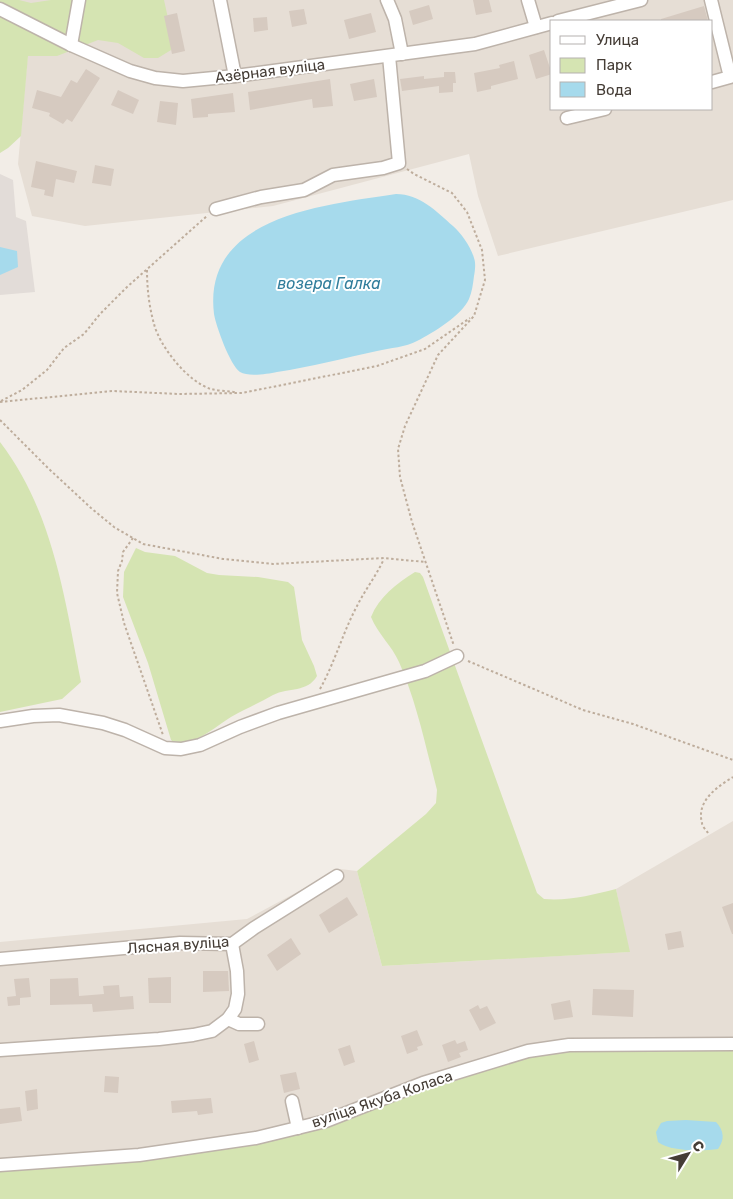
<svg xmlns="http://www.w3.org/2000/svg" width="733" height="1199" font-family="Rubik,sans-serif">
  <rect width="100%" height="100%" fill="#f2ede7"/>
  <g fill="#e6ded5" fill-rule="evenodd">
    <path d="M0,0H733V200L498,256L478,196L469,154L273,206L85,226L32,216L18,164L30,30ZM552,21H712V109H552Z"/>
    <polygon points="733,821 733,1044 256,1138 0,1164 0,942 247,919 340,869 357,871 382,966 629,952 616,889"/>
  </g>
  <polygon fill="#e2dcd8" points="0,174 13,180 16,217 26,221 35,292 0,295"/>
  <g fill="#d5e4b2">
    <polygon points="0,0 19,0 31,3 51,0 164,0 171,32 171,50 158,58 144,58 118,43 98,40 57,56 28,56 21,136 8,148 0,153"/>
    <path d="M0,442C53,511 65,599 81,682L62,699L0,712Z"/>
    <path d="M136,548L145,552L175,556L207,573L219,575L258,577L288,582L294,587L302,640L314,666L317,676C307,693 289,687 273,695C259,703 245,709 231,717C212,729 200,742 176,744L171,740L148,663L123,597L124,572Z"/>
    <path d="M415,572L420,573L423,577L537,893L544,899C569,901 592,895 616,889L630,952L382,966L357,871L426,814L436,803L437,790C426,748 417,703 399,662C392,646 378,634 371,617C379,597 396,584 415,572Z"/>
    <polygon points="733,1044 733,1199 0,1199 0,1165 256,1138 528,1051"/>
  </g>
  <g fill="#a6daec">
    <path d="M396,194C420,194 436,211 453,226C461,233 471,247 474,258C476,263 475,271 474,276C473,284 472,292 469,299C462,315 433,333 417,341C406,347 390,348 377,351C344,358 311,367 277,372C267,374 248,377 240,372C230,365 216,326 214,314C202,215 326,205 396,194Z"/>
    <polygon points="0,247 17,251 18,267 0,275"/>
    <path d="M686,1120L716,1122C724,1131 725,1139 718,1149C703,1151 671,1152 658,1142L656,1132L661,1123L667,1121Z"/>
  </g>
  <g fill="#d6cac0">
    <polygon points="473,0 489,0 492,12 476,15"/>
    <polygon points="429,5 433,19 413,25 409,11"/>
    <polygon points="704,6 708,21 661,21 661,19"/>
    <polygon points="304,9 307,24 292,27 289,11"/>
    <polygon points="177,13 185,51 172,54 164,16"/>
    <polygon points="371,13 376,32 349,39 344,20"/>
    <polygon points="267,17 268,30 254,32 253,18"/>
    <polygon points="544,50 552,74 536,79 529,55"/>
    <polygon points="514,61 518,79 491,86 491,89 477,92 474,73 500,68 499,65"/>
    <polygon points="86,69 100,78 72,122 67,119 63,124 49,116 50,113 32,108 37,90 61,97 71,80 77,83"/>
    <polygon points="444,72 455,72 456,83 453,83 453,92 439,93 439,86 402,91 400,79 424,76 424,79 444,77"/>
    <polygon points="330,79 333,106 313,108 312,99 250,110 248,92"/>
    <polygon points="374,79 377,97 354,101 350,84"/>
    <polygon points="118,90 139,100 133,114 111,105"/>
    <polygon points="233,93 235,112 208,114 208,117 193,118 191,99"/>
    <polygon points="160,101 178,103 176,125 157,122"/>
    <polygon points="36,161 77,171 74,183 56,179 53,197 44,195 45,190 31,187"/>
    <polygon points="95,165 114,169 111,186 92,183"/>
    <polygon points="347,897 358,915 329,933 319,915"/>
    <polygon points="733,903 733,934 732,934 722,907"/>
    <polygon points="681,931 684,947 668,950 665,934"/>
    <polygon points="291,938 301,954 277,971 267,955"/>
    <polygon points="203,971 228,971 229,991 203,992"/>
    <polygon points="171,977 171,1003 149,1003 148,978"/>
    <polygon points="29,978 31,997 20,998 20,1005 8,1006 7,997 16,996 14,979"/>
    <polygon points="78,978 79,996 104,994 103,986 119,985 120,997 133,996 134,1009 93,1012 92,1004 50,1005 50,979"/>
    <polygon points="593,989 634,990 633,1017 592,1015"/>
    <polygon points="570,1000 573,1017 554,1020 551,1004"/>
    <polygon points="478,1005 480,1009 487,1006 496,1023 480,1031 469,1010"/>
    <polygon points="417,1030 423,1045 417,1047 418,1050 407,1054 401,1036"/>
    <polygon points="455,1040 457,1044 465,1041 468,1050 459,1053 461,1057 448,1062 442,1045"/>
    <polygon points="254,1041 259,1060 249,1063 244,1044"/>
    <polygon points="350,1045 355,1062 344,1066 338,1049"/>
    <polygon points="296,1072 300,1089 284,1093 280,1075"/>
    <polygon points="105,1076 119,1077 118,1093 104,1092"/>
    <polygon points="37,1089 38,1109 27,1111 25,1091"/>
    <polygon points="211,1098 213,1113 198,1115 197,1111 172,1113 171,1101"/>
    <polygon points="20,1107 22,1121 0,1124 0,1109"/>
  </g>
  <g fill="none" stroke-linecap="round" stroke-linejoin="round">
    <defs>
      <g id="minor">
        <polyline points="220,0 235,76"/>
        <polyline points="387,0 395,19 402,54"/>
        <polyline points="528,0 536,27"/>
        <polyline points="711,0 730,77 712,82"/>
        <polyline points="0,9 71,45 130,71 155,78 183,81 235,76 475,44 552,23"/>
        <polyline points="558,21 641,0"/>
        <polyline points="71,45 79,0"/>
        <polyline points="567,118 605,109"/>
        <polyline points="216,209 261,197 304,190 333,175 383,168 399,163 389,56"/>
        <polyline points="0,721 33,716 59,715 103,723 125,730 165,748 181,749 200,745 240,727 278,713 425,671 457,656"/>
        <polyline points="0,959 180,943 232,944 254,928 337,876"/>
        <polyline points="228,1019 239,1024 258,1024"/>
        <polyline points="0,1050 159,1039 193,1035 212,1031 228,1019 235,1009 238,994 237,971 232,944"/>
        <polyline points="292,1101 298,1128"/>
        <polyline points="0,1165 139,1155 256,1138 326,1121 423,1083 528,1051 569,1045 733,1044"/>
      </g>
    </defs>
    <use href="#minor" stroke="#bdb3aa" stroke-width="15"/>
    <g stroke="#bead9c" stroke-width="2" stroke-dasharray="2.5 2.5" stroke-linecap="butt">
      <polyline points="407,169 414,174 452,193 467,212 482,250 485,280 474,316 438,355 405,426 398,449 400,477 412,522 454,646"/>
      <path d="M147,270C147,288 149,306 154,324C160,347 188,382 211,389C218,391 227,391 235,392"/>
      <polyline points="1,401 22,390 47,370 64,348 84,334 100,314 127,287 208,215"/>
      <polyline points="0,402 113,391 179,394 242,393 377,366 425,349 470,318"/>
      <polyline points="0,420 49,469 91,508 114,527 143,544 223,559 273,564 384,558 425,562"/>
      <polyline points="133,538 123,552 122,561 118,571 117,593 124,623 163,735"/>
      <polyline points="468,661 583,710 633,724 733,760"/>
      <path d="M320,689C335,662 343,632 357,606C365,590 376,576 384,559"/>
      <path d="M708,833C706,830 702,826 702,823C696,801 717,787 733,777"/>
    </g>
    <use href="#minor" stroke="#fff" stroke-width="12"/>
  </g>
  <g text-anchor="middle" stroke-width="4" stroke-linejoin="round" paint-order="stroke">
    <g font-size="15" fill="#453d36" stroke="#fff">
      <text transform="translate(270 71) rotate(-7)" y="5">Азёрная вуліца</text>
      <text transform="translate(178 945) rotate(-4)" y="5">Лясная вуліца</text>
      <text transform="translate(382 1099) rotate(-19)" y="5">вуліца Якуба Коласа</text>
    </g>
    <g font-size="16" font-style="italic" fill="#327e9c" stroke="#fff">
      <text x="329" y="289">возера Галка</text>
    </g>
  </g>
  <rect x="550" y="20" width="162" height="90" fill="#ffffff" stroke="#b5b1af"/>
  <rect x="560" y="36" width="25" height="8" fill="#ffffff" stroke="#b5b1af"/>
  <text x="596" y="45" font-size="15" fill="#453d36">Улица</text>
  <rect x="560" y="58" width="25" height="15" fill="#d5e4b2" stroke="#b5b1af"/>
  <text x="596" y="70" font-size="15" fill="#453d36">Парк</text>
  <rect x="560" y="82" width="25" height="15" fill="#a6daec" stroke="#b5b1af"/>
  <text x="596" y="95" font-size="15" fill="#453d36">Вода</text>
  <g transform="translate(688 1154) rotate(53)" stroke="#ffffff" stroke-width="4" paint-order="stroke">
  <path d="M0-4L9 19L0 12L-9 19Z" fill="#453d36"/>
  <text y="-8" font-size="14" font-weight="bold" text-anchor="middle" fill="#453d36">С</text>
  </g>
</svg>
